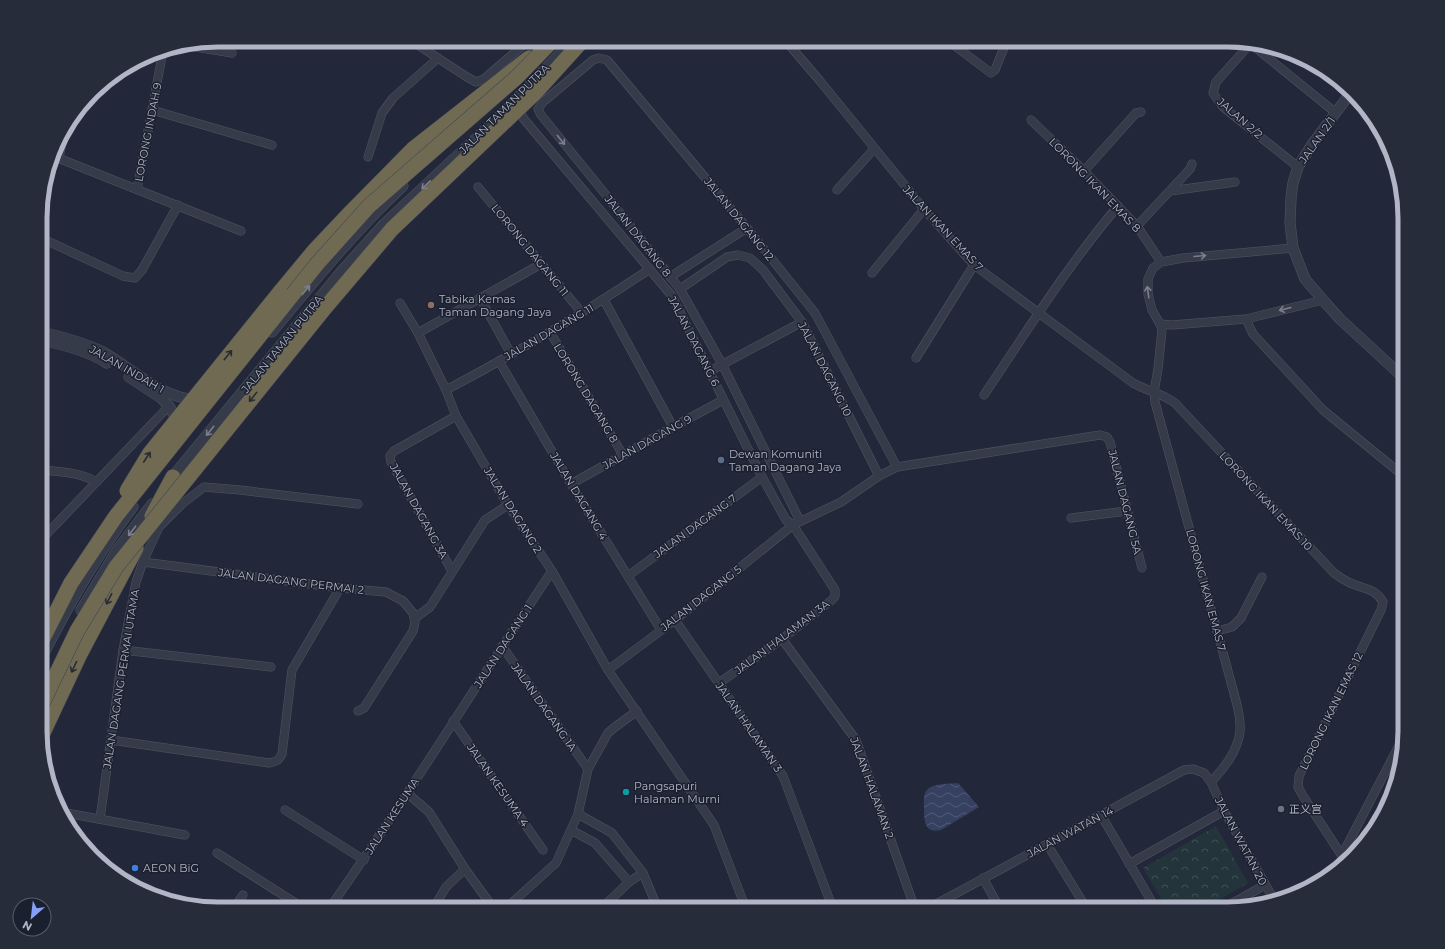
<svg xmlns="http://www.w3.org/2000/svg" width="1445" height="949" font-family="Montserrat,'Noto Sans SC',sans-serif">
  <defs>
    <pattern id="forest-crowns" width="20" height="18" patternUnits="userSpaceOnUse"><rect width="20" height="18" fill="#24343b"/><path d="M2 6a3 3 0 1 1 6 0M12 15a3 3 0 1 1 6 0" fill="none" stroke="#414f56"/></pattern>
    <pattern id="water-waves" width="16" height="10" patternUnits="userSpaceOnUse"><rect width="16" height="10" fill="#364161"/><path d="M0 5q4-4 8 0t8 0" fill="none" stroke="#515a76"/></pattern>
  </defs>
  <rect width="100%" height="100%" fill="#22283a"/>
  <polygon fill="url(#forest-crowns)" points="1216,826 1248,883 1203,909 1167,909 1143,868"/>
  <path fill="url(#water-waves)" d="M958,783L979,807L941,830C924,834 924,820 924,808C924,802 923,794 927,790C933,783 950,784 958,783Z"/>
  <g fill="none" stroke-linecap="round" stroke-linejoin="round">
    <defs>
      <g id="minor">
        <polyline points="410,40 467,77 476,82 484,79 529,40"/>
        <path d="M785,40L820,81L924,209L974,265L1133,383C1147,391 1162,393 1175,403L1334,573C1339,577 1344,580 1350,583C1364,589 1375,588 1383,602L1381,610L1299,776L1298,787L1303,796L1344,859"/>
        <polyline points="947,40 991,73 995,70 1007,40"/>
        <polyline points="1250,44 1216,82 1213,93 1223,107 1298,167"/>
        <polyline points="1251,44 1336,113"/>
        <polyline points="190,46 232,53"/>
        <polyline points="519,106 523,118 672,296 762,477 786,520 793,525 835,590 835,596 832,600 782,639 719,683"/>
        <polyline points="152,110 272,145"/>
        <polyline points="1031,120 1084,171 1137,226 1161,262"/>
        <polyline points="53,156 241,231"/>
        <polyline points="368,157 382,113 393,98 438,58"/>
        <polyline points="59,158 64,132"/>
        <polyline points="1084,171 1136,113 1141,112"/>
        <polyline points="478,187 582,313"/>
        <polyline points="137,189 163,51"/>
        <polyline points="837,190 874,149"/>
        <polyline points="1170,191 1235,182"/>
        <polyline points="1137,226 1190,169 1192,164"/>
        <polyline points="41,238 123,276 135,278 142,270 178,205"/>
        <polyline points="872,273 924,209"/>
        <polyline points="670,277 747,228"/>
        <polyline points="680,289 727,257 738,255 750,258 763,270 802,322 879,476"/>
        <polyline points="480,298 511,354"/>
        <polyline points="604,300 673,427"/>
        <polyline points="400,303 418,333 446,390 456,416 508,505 552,571 608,670 714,825 746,909"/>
        <polyline points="1246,319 1253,334 1323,410 1405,477"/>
        <polyline points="1160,324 1172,325 1246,319 1323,300"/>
        <polyline points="550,332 623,455"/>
        <polyline points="418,333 541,264"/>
        <polyline points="916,358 974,265"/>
        <polyline points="499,361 571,484 661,630"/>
        <polyline points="710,371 802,322"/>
        <path d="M446,390C516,353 584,313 650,269"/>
        <path d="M984,395C1027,331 1068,265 1118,206"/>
        <path d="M41,470C61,472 80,472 97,482"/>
        <polyline points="571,484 673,427 723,400"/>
        <polyline points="1071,518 1127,511"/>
        <polyline points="800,521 722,364 680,289 606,195 541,115 538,109 543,102 593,60 599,58 607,60 747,228 815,313 897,467"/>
        <polyline points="41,540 169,406"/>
        <polyline points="143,562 340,588 386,592 403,601 413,613 415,622 413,631 364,708 358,711"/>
        <polyline points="452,571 391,462 390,456 394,451 456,416"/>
        <polyline points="628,576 762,477"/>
        <polyline points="415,618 430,607 485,520 508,505"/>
        <polyline points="675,620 783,776 833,909"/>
        <polyline points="1217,631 1232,627 1241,618 1262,577"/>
        <polyline points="782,639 856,740 915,909"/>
        <polyline points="502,646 588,769"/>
        <polyline points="123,650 271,667"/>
        <polyline points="608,670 675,620 793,525 841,502 879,476 897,467 1100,435 1107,437 1110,442 1142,568"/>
        <polyline points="453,721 543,850"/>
        <path d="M111,740L269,763C276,762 279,760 282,754L292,670L340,588"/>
        <path d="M1211,782C1224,768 1238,751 1240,731C1241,720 1238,708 1235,697L1155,402L1154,392L1158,369L1162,330L1160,324L1152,310L1148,294V279L1153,268L1161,262L1183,258L1293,248"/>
        <polyline points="407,793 429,812 465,869 494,909"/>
        <polyline points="285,810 364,860"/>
        <polyline points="61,812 185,835"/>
        <polyline points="578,814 612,833 643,873 658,909"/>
        <polyline points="1101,815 1156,909"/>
        <polyline points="100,819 123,650 136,582 143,562 159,527 182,504 204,487 240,490 358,504"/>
        <polyline points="571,830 595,843 629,882"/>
        <polyline points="1047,844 1087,909"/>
        <polyline points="217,853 305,909"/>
        <polyline points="1342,855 1405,734"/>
        <polyline points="1129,864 1224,811"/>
        <polyline points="983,878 1000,909"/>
        <polyline points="233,909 243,895"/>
        <path d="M329,909C407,798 477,683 552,571"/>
        <polyline points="433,909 446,887 465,869"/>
        <polyline points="505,909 556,863 578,814 588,769 608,733 615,727 637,711"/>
        <polyline points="601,909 629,882 643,873"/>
        <polyline points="927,909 1184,770 1193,769 1204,773 1211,782 1224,811 1273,898"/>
        <polyline points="1222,909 1265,885"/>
      </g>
      <g id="tertiary">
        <polyline points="1349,95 1313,143 1298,167 1293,183 1291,198 1290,223 1293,248 1305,279 1323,300 1340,319 1405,379"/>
        <path d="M41,332C63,337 83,342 103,352C126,365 149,386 174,395C181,398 190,399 198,400"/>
        <path d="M272,332C314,281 355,231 403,186"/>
        <path d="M41,340C64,345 88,351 107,363"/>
        <polyline points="129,377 161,398 169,406 179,424"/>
        <polyline points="169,481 340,273 384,224 503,113 573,40"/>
        <polyline points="81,610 117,550 152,504"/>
        <path d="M41,659C68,606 97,554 133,507"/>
      </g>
      <g id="motorway">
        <polyline points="280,292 314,251 349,214 413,149 529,58"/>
        <polyline points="152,516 173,477"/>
        <polyline points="41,737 79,656 136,548"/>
      </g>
    </defs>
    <use href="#minor" stroke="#515565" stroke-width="9"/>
    <use href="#tertiary" stroke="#515565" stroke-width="11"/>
    <use href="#motorway" stroke="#3e4252" stroke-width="16"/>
    <use href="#minor" stroke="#363b4a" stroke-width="8"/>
    <use href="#tertiary" stroke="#363b4a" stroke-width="10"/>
    <use href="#motorway" stroke="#706a53" stroke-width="15"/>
    <defs>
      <g id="motorway-bridge">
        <polyline points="127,491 150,453 280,292"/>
        <polyline points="41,642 71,583 116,516 317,264 369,206 517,77 553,40"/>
        <polyline points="41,706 77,631 116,567 324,309 392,229 536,92 583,40"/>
      </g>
    </defs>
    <use href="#motorway-bridge" stroke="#3e4252" stroke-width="16" stroke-linecap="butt"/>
    <use href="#motorway-bridge" stroke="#706a53" stroke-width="15"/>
  </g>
  <defs><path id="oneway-shaft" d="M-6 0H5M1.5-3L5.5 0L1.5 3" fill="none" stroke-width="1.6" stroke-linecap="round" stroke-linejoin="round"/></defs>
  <g stroke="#7a7e8e">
    <use href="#oneway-shaft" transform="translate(561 140) rotate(51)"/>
    <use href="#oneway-shaft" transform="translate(426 185) rotate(137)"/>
    <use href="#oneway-shaft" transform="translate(1200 256) rotate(-5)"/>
    <use href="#oneway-shaft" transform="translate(306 290) rotate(-50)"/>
    <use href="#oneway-shaft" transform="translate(1148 292) rotate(-98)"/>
    <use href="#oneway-shaft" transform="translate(1285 309) rotate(166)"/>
    <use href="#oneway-shaft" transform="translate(210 431) rotate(129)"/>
    <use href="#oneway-shaft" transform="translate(132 531) rotate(127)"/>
  </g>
  <g stroke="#282b34">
    <use href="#oneway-shaft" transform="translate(228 355) rotate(-51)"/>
    <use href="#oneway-shaft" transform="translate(253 397) rotate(129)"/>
    <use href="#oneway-shaft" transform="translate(147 457) rotate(-57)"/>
    <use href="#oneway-shaft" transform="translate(109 599) rotate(117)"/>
    <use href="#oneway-shaft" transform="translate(74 667) rotate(115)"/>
  </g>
  <circle fill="#8d6e63" stroke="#1b202f" stroke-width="1.5" cx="431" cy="305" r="4"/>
  <circle fill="#5c6f8a" stroke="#1b202f" stroke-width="1.5" cx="721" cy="460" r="4"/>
  <circle fill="#0f9aa8" stroke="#1b202f" stroke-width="1.5" cx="626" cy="792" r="4"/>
  <circle fill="#6b7280" stroke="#1b202f" stroke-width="1.5" cx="1281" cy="809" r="4"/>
  <circle fill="#3f7fe0" stroke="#1b202f" stroke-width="1.5" cx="135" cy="868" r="4"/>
  <g text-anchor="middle" stroke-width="3" stroke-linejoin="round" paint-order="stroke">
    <g font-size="11" fill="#b1b5c6" stroke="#1b202f">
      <text transform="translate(504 109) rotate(-45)" y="4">JALAN TAMAN PUTRA</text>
      <text transform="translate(1240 118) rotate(41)" y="4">JALAN 2/2</text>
      <text transform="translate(148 132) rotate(-79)" y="4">LORONG INDAH 9</text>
      <text transform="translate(1317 140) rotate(-55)" y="4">JALAN 2/1</text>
      <text transform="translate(1095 185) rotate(46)" y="4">LORONG IKAN EMAS 8</text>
      <text transform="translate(739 219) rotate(51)" y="4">JALAN DAGANG 12</text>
      <text transform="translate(943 228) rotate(47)" y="4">JALAN IKAN EMAS 7</text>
      <text transform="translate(638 236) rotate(52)" y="4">JALAN DAGANG 8</text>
      <text transform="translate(530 250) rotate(51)" y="4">LORONG DAGANG 11</text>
      <text transform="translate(549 332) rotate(-30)" y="4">JALAN DAGANG 11</text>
      <text transform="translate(694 341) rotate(63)" y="4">JALAN DAGANG 6</text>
      <text transform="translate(282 344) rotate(-51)" y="4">JALAN TAMAN PUTRA</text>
      <text transform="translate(127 369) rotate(30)" y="4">JALAN INDAH 1</text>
      <text transform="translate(825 369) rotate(63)" y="4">JALAN DAGANG 10</text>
      <text transform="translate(586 393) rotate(59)" y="4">LORONG DAGANG 8</text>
      <text transform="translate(647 442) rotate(-29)" y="4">JALAN DAGANG 9</text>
      <text transform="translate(579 496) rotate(59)" y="4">JALAN DAGANG 4</text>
      <text transform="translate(1266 501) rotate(47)" y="4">LORONG IKAN EMAS 10</text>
      <text transform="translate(1125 502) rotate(76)" y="4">JALAN DAGANG 5A</text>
      <text transform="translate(513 510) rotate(58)" y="4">JALAN DAGANG 2</text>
      <text transform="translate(419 511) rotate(61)" y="4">JALAN DAGANG 3A</text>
      <text transform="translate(695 526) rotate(-36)" y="4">JALAN DAGANG 7</text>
      <text transform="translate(291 581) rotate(7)" y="4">JALAN DAGANG PERMAI 2</text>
      <text transform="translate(1206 590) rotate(75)" y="4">LORONG IKAN EMAS 7</text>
      <text transform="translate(701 598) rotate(-38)" y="4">JALAN DAGANG 5</text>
      <text transform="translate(782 637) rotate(-37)" y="4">JALAN HALAMAN 3A</text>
      <text transform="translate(503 646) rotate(-57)" y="4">JALAN DAGANG 1</text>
      <text transform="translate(121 679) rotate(-81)" y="4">JALAN DAGANG PERMAI UTAMA</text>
      <text transform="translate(544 707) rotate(55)" y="4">JALAN DAGANG 1A</text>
      <text transform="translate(1331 711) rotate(-64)" y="4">LORONG IKAN EMAS 12</text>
      <text transform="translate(749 727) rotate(55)" y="4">JALAN HALAMAN 3</text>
      <text transform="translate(498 785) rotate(55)" y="4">JALAN KESUMA 4</text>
      <text transform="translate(872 788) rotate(70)" y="4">JALAN HALAMAN 2</text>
      <text transform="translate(392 816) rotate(-57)" y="4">JALAN KESUMA</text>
      <text transform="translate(1070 832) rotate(-28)" y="4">JALAN WATAN 14</text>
      <text transform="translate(1241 841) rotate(62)" y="4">JALAN WATAN 20</text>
    </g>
    <g font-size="11" fill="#b1b5c6" stroke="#1b202f" text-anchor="start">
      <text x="439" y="303">Tabika Kemas<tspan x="439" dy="13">Taman Dagang Jaya</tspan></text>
      <text x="729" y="458">Dewan Komuniti<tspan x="729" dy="13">Taman Dagang Jaya</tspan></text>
      <text x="634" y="790">Pangsapuri<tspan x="634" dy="13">Halaman Murni</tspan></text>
      <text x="1289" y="813">正义宫</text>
      <text x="143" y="872">AEON BiG</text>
    </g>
  </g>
  <path d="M0 0H1445V949H0ZM218 47H1227A171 171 0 0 1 1398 218V731A171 171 0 0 1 1227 902H218A171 171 0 0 1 47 731V218A171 171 0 0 1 218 47Z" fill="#272c3b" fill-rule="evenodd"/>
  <path fill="none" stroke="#b1b5c6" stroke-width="5" d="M218 47H1227A171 171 0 0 1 1398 218V731A171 171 0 0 1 1227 902H218A171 171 0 0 1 47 731V218A171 171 0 0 1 218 47Z"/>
  <g transform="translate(32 917) rotate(208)"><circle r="19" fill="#1b202f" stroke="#575c6b"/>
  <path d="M0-3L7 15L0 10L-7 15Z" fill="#869ef6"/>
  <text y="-6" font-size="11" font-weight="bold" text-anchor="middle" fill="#b1b5c6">N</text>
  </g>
</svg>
